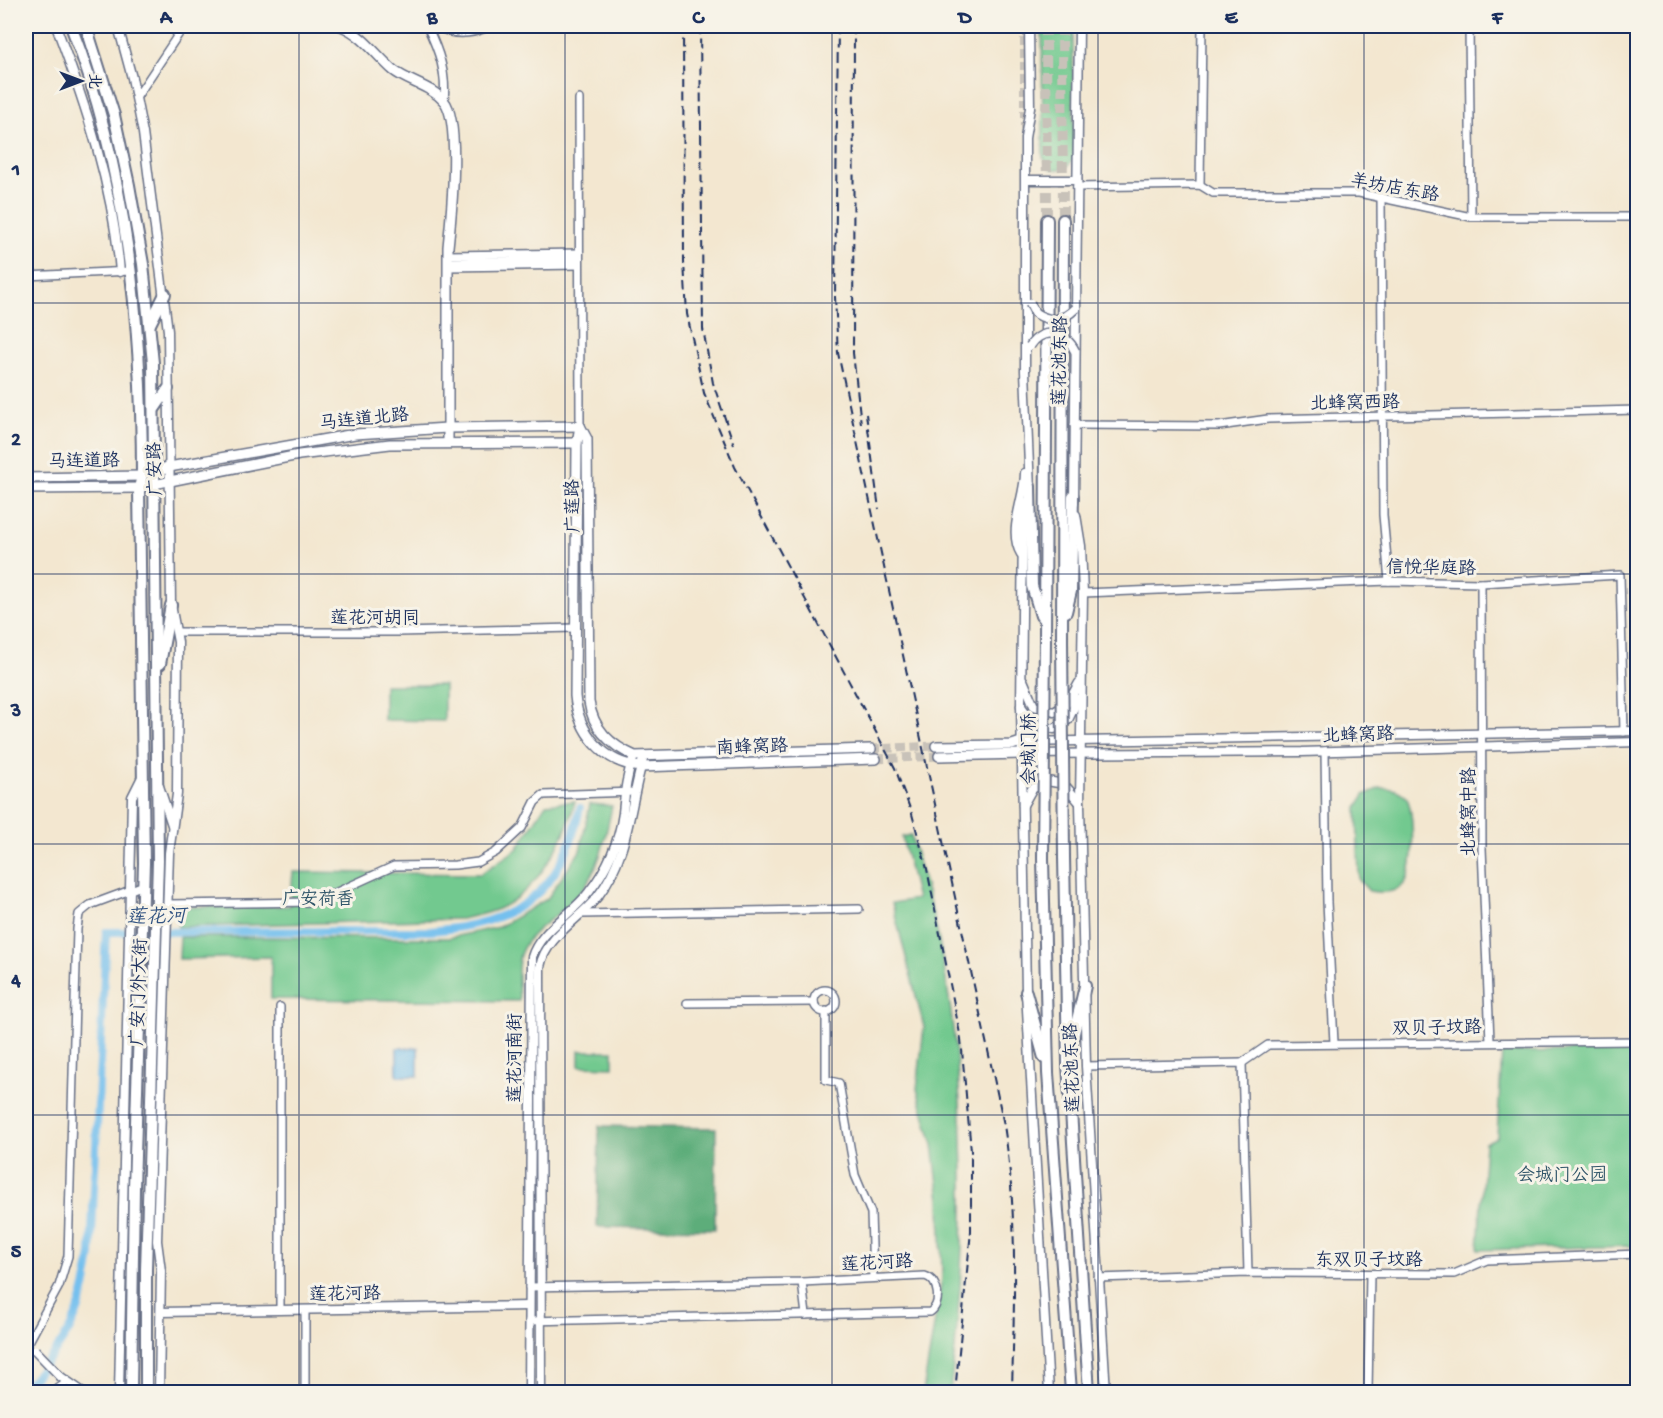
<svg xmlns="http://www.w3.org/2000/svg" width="1663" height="1418" font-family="'Gochi Hand','LXGW WenKai TC',sans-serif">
  <rect width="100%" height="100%" fill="#f7f3e8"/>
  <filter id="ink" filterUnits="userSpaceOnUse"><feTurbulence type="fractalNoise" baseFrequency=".0167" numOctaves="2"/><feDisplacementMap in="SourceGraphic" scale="12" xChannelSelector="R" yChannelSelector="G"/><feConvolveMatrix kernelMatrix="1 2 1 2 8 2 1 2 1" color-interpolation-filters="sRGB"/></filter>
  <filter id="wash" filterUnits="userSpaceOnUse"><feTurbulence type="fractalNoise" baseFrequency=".008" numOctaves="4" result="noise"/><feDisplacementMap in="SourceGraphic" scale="24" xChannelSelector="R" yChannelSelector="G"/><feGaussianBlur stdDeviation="1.35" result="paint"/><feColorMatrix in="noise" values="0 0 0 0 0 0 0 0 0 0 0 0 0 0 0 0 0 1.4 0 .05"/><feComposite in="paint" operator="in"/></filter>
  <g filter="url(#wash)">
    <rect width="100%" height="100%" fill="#f3e7d0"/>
    <g fill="#72c98f" stroke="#467c76" stroke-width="1.5">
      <path d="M1042,26H1073L1074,157C1069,167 1063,171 1051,169L1043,157Z"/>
      <polygon points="384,685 444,685 444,721 384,720"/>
      <path d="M1380,788C1390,788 1399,789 1406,797C1415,809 1415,873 1404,884C1394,894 1381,893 1369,891L1359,880L1357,808L1364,795Z"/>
      <path d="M575,801C566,840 536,893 498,909C486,914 473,916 461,919L178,927V907L290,906L293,872L480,874L517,849L546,804Z"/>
      <path d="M590,804L612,806C605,840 600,869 578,896C560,917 529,928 520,955C516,968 519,988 519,1001L271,999V957L179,959L180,937L448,938L499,927L547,899L580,851Z"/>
      <path d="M911,835C920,870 932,905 939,941C969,1092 969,1240 950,1392H923L942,1278L940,1200L933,1145L917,1089L924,1027L892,903L917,899L902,837Z"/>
      <polygon points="1636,1050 1636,1246 1478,1250 1485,1143 1497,1137 1502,1052"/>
      <polygon points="579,1051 613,1051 613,1067 579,1066"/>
    </g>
    <polygon fill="#5dad7a" stroke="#3c6e6c" stroke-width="1.5" points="599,1126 716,1128 715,1229 597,1227"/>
    <rect fill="#74c0ee" stroke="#4878a6" stroke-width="1.5" x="397" y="1048" width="21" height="28"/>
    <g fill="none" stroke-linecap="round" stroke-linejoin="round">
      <path stroke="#74c0ee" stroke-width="8" d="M26,1386C68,1340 83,1316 91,1254L106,932L431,931C516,924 562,894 580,808"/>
    </g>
  </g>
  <g filter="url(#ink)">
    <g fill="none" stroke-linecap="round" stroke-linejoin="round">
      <polyline stroke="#c8c2b9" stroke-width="8" stroke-dasharray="8 4" stroke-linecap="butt" points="1024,26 1024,130"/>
      <g stroke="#c8c2b9" stroke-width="9" stroke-dasharray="9 4.5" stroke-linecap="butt">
        <polyline points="871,749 936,746"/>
        <polyline points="876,759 939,756"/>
      </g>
      <g stroke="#c8c2b9" stroke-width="10" stroke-dasharray="10 5" stroke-linecap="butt">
        <polyline points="1046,26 1047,220"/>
        <polyline points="1062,26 1063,220"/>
      </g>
      <defs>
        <g id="minor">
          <path d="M427,26C439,51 447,73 444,102"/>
          <polyline points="1469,26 1471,217"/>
          <polyline points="136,98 184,26"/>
          <polyline points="579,99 580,426"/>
          <polyline points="1200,185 1202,26"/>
          <polyline points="1077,187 1200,185 1213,193 1359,193 1471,217 1638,217"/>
          <polyline points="1381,197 1383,515 1389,581"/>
          <polyline points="448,255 579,253"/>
          <polyline points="448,262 579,259"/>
          <polyline points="448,267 579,265"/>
          <polyline points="26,276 131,271"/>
          <polyline points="1074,425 1219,426 1268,419 1638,410"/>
          <polyline points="1481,583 1482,848 1490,1041"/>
          <polyline points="1083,593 1389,581 1481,583 1620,575 1624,732"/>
          <polyline points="176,632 398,632 575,628"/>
          <polyline points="1325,751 1327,902 1334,1043"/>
          <polyline points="168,904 315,902 394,866 455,865 478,862 496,852 522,828 535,802 543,795 634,792"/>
          <polyline points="582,914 859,909"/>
          <circle cx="825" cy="1001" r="11"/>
          <polyline points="687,1003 814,1002"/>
          <polyline points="826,1011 826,1080 839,1083 855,1175 871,1213 873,1278"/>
          <polyline points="1242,1063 1268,1045 1638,1041"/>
          <polyline points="1086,1066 1242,1063 1248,1273"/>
          <polyline points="1098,1278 1248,1273 1454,1274 1487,1260 1638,1254"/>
          <polyline points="802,1282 806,1315"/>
          <path d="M529,1287L802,1282L925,1276C939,1280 942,1304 930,1312L529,1321"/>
          <polyline points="280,1310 280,1007"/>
          <polyline points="305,1310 305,1392"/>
          <polyline points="26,1347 59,1286 68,1256 77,929 79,914 90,905 144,885"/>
          <polyline points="53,1392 66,1383"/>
          <polyline points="1368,1392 1370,1274"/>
        </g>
        <g id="tertiary">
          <path d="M56,26C86,106 113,186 120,272"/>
          <polyline points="118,26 132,78 143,133 168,331 171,605 178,642 177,794 169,853 157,1241 161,1271 159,1392"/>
          <polyline points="1029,26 1030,108 1025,138 1025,371 1030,490"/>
          <polyline points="1029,180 1077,180"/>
          <polyline points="139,488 170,481"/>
          <polyline points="1027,502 1023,525 1021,705 1026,992 1049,1392"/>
          <polyline points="1074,502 1079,26"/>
          <polyline points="1076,515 1081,546 1083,593 1080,803 1086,1066 1106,1392"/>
          <path d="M1021,554C1007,531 1025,498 1025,473"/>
          <polyline points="1023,680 1034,706 1054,712 1068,703 1079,683"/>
          <polyline points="1021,706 1034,724 1054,729 1068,720 1078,699"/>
          <polyline points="1021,742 1638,731"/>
          <polyline points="1022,754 1302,752 1638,742"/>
          <polyline points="159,786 172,825"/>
          <polyline points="1023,805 1032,789 1047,781 1064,784 1080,803"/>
          <polyline points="161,1312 529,1306"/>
          <polyline points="61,1377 83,1392"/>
          <polyline points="119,1392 132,797 142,777"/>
          <path d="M529,1392L532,957C539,931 573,914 589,892C607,869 619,842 623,813C625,793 626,777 633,759"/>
          <path d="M541,1392L540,967C545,937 580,919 598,896C630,854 629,804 644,756"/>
        </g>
        <g id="secondary">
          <path d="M341,26C362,34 376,55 393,70C408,82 431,86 444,101C461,121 451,219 448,247V443"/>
          <path d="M439,26C454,35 472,33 488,26"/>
          <path d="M580,426L577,443L575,696C578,732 603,763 641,767L876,759"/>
          <path d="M580,426L587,439L589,702C593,729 610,745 635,756L871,749"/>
          <polyline points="169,467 355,434 447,428 580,426"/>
          <polyline points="26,478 142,476"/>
          <polyline points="170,481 299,455 390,444 577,443"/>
          <polyline points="26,489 139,488"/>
          <polyline points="936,746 1012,745 1021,742"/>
          <polyline points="939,756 1022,754"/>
        </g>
        <polyline id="primary" points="155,472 169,467"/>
        <g id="trunk">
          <path d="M71,26C127,169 142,324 142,476L139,488L144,863L134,1188L131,1392"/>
          <polyline points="86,26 114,115 129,185 143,264 153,363 158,861 146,1270 146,1392"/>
          <polyline points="150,324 165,294"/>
          <polyline points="155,408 168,389"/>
          <polyline points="1030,486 1032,586 1041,616"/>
          <polyline points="1066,612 1071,591 1073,496"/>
          <polyline points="1045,640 1047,220"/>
          <polyline points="1062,640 1063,220"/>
          <polyline points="160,664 171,605"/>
          <polyline points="1064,857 1068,1064 1089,1392"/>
          <polyline points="1043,858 1048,1073 1071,1392"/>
          <polyline points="1026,992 1044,1058"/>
          <polyline points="1071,1046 1085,986"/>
        </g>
      </defs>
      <use href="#minor" stroke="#676f86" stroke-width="10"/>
      <use href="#tertiary" stroke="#676f86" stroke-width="11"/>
      <use href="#secondary" stroke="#676f86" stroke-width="12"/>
      <use href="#primary" stroke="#676f86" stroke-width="14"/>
      <use href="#trunk" stroke="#676f86" stroke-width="14"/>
      <use href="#minor" stroke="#fff" stroke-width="7"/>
      <use href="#tertiary" stroke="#fff" stroke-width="8"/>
      <use href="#secondary" stroke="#fff" stroke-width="9"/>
      <use href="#primary" stroke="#fff" stroke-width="10"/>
      <use href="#trunk" stroke="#fff" stroke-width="10"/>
      <g stroke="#1b2f5e" stroke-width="2" stroke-dasharray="9 4.5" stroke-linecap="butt">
        <polyline points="683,26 684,262 687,314 704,393 735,467 895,768 912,814 927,869 961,1039 971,1151 971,1231 955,1392"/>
        <polyline points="700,26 703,329 713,383 734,445"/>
        <path d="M838,26L835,297L838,353L1004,1125C1018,1215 1014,1303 1012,1392"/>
        <polyline points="854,26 853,353 861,424"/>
        <polyline points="866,414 879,509"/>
      </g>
      <defs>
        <g id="tertiary-bridge">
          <path d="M1030,303L1035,313C1051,323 1063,321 1076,308"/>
          <path d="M1030,346C1043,326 1066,332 1075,351"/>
          <polyline points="35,1350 61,1377"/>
        </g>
        <g id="trunk-bridge">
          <polyline points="1062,640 1064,857"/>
          <polyline points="1043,858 1045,640"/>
        </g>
      </defs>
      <use href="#tertiary-bridge" stroke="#676f86" stroke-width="11" stroke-linecap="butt"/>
      <use href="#trunk-bridge" stroke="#676f86" stroke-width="14" stroke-linecap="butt"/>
      <use href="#tertiary-bridge" stroke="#fff" stroke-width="8"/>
      <use href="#trunk-bridge" stroke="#fff" stroke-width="10"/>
    </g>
  </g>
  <path fill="none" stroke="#1b2f5e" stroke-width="1.5" stroke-opacity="0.55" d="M299,26V1392M565,26V1392M832,26V1392M1098,26V1392M1364,26V1392M26,303H1638M26,574H1638M26,844H1638M26,1115H1638"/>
  <g text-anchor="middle" stroke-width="6" stroke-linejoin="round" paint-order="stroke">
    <g font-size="18" fill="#1b2f5e" stroke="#f7f3e8">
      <text transform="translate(1395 187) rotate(10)" y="6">羊坊店东路</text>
      <text transform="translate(1059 361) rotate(-89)" y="6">莲花池东路</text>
      <text transform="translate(1355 402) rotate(-1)" y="6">北蜂窝西路</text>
      <text transform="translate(364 418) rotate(-6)" y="6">马连道北路</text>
      <text transform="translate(84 460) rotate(-1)" y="6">马连道路</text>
      <text transform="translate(154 469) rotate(-92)" y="6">广安路</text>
      <text transform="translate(572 506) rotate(-91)" y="6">广莲路</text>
      <text transform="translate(1431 567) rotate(1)" y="6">信悦华庭路</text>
      <text x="375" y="623">莲花河胡同</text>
      <text transform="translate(1358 734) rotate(-2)" y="6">北蜂窝路</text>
      <text transform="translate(752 746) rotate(-2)" y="6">南蜂窝路</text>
      <text transform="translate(1028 749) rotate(-90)" y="6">会城门桥</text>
      <text transform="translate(1468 812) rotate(-90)" y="6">北蜂窝中路</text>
      <text transform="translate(138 992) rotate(-88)" y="6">广安门外大街</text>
      <text transform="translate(1437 1027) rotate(-1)" y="6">双贝子坟路</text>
      <text transform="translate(514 1058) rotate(-90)" y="6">莲花河南街</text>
      <text transform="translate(1071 1068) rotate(-92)" y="6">莲花池东路</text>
      <text x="1369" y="1265">东双贝子坟路</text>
      <text transform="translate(877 1262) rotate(-3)" y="6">莲花河路</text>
      <text transform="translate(345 1293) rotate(-1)" y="6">莲花河路</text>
    </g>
    <g font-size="18" fill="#31566a" stroke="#f7f3e8">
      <text x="318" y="904">广安荷香</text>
      <text x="1562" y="1180">会城门公园</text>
    </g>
    <g font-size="20" font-style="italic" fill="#315382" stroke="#f7f3e8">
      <text transform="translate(156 915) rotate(-1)" y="7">莲花河</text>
    </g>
  </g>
  <rect width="1663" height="1418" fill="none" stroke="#f7f3e8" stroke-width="66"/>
  <g transform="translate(81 81) rotate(90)" stroke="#f7f3e8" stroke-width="4.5" paint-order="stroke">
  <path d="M0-4.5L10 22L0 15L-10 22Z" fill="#1b2f5e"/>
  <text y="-9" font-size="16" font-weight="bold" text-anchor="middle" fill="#1b2f5e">北</text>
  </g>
  <rect x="33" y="33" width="1597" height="1352" fill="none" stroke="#1b2f5e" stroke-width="2"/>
  <g font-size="20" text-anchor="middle" font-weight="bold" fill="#1b2f5e">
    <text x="166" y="23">A</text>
    <text x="432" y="23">B</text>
    <text x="698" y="23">C</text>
    <text x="965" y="23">D</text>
    <text x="1231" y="23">E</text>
    <text x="1497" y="23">F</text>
    <text x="16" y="175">1</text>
    <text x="16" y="445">2</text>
    <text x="16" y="716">3</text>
    <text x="16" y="986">4</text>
    <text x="16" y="1257">5</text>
  </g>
</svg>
